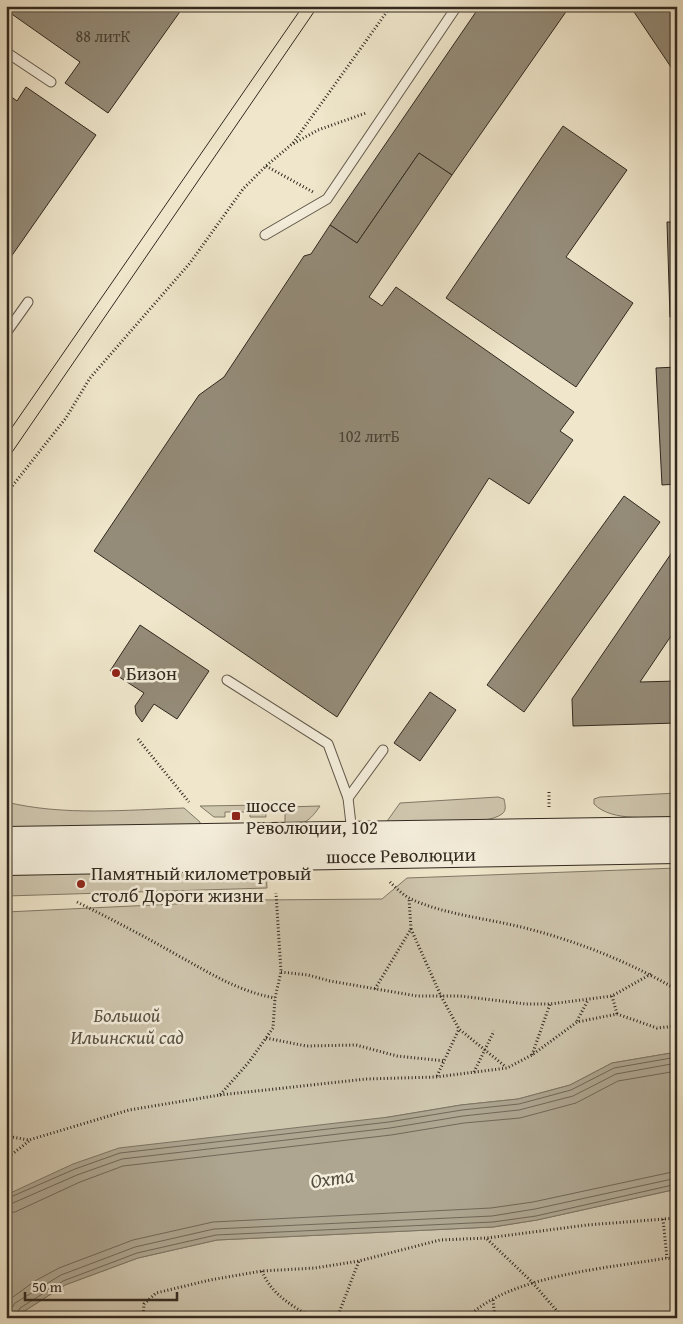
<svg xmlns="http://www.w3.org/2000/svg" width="683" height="1324" font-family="'Gentium Book Plus',serif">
  <rect width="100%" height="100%" fill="#efe6cb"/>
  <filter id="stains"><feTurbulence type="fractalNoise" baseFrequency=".004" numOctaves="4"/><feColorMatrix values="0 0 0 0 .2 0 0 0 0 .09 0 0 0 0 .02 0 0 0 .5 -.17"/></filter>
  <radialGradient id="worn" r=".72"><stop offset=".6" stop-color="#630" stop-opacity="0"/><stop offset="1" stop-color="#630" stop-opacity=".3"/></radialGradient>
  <g fill="#cfc6ae" stroke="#807866">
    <path d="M677,793V817C652,816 613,823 594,804V799L600,797Z"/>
    <path d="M498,797L504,799C505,805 507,810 502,814C485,827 410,823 385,824L400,803Z"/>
    <path d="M6,802C64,816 125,810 184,808L200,822V828L6,829Z"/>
    <polygon points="265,805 266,817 250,817 250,812 225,812 225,817 214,817 200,806"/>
    <path d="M320,806C310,821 303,826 285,825V807Z"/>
    <polygon points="677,868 677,1052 612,1063 570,1085 518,1099 461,1105 389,1117 6,1195 6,912 259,900 382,899 407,878"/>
    <polygon points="266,870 267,888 6,896 6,875"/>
    <polygon points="677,1189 677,1318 18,1318 23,1312 65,1285 138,1258 217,1240 493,1227 537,1220"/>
  </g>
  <polygon fill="#aea691" stroke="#7c7463" points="677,1052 677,1189 537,1220 493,1227 217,1240 138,1258 65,1285 23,1312 18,1318 6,1318 6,1195 73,1164 119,1148 389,1117 461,1105 518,1099 570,1085 612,1063"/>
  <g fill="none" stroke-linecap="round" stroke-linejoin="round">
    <g stroke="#706858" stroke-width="1">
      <polyline points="6,1199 75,1169 120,1153 389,1122 462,1110 519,1104 571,1090 614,1068 677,1057"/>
      <polyline points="6,1206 77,1175 122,1159 390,1128 463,1116 519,1110 573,1096 616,1074 677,1063"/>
      <polyline points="6,1213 15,1212 80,1182 123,1166 391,1135 464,1123 520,1118 576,1103 618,1081 677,1071"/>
      <polyline points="6,1302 35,1281 59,1268 133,1240 213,1222 491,1208 533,1202 677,1171"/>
      <polyline points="8,1318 10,1311 15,1303 61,1275 135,1247 214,1229 492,1216 535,1209 677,1178"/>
      <polyline points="15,1318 20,1308 63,1281 137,1253 216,1235 493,1222 536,1216 677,1184"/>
    </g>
  </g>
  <g fill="#948b78" stroke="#31291f">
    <polygon points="6,6 184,6 108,113 65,83 80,62 6,10"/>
    <polygon points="480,6 570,6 452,175 419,153 357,243 330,225"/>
    <polygon points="630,6 677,6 677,76"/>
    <polygon points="26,87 96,135 6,264 6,93 17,101"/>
    <polygon points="563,126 627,170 566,257 633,303 576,387 446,298"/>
    <polygon points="419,153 452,175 369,297 382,306 396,287 574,412 560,431 573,440 529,504 489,478 337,717 94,551 199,395 224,377 304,256 311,254 330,225 357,243"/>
    <polygon points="667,222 677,222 677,316 670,317"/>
    <polygon points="677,367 677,484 662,485 656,368"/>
    <polygon points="624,496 660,522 524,712 487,685"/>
    <polygon points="677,545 677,640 671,636 640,682 677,681 677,723 573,726 572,699"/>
    <polygon points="140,625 209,671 177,719 154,704 142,722 136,714 135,706 144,693 110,671"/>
    <polygon points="430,692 456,710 420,761 394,743"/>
  </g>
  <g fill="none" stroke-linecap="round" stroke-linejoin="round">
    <defs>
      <g id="service">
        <polyline points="6,52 51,82"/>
        <polyline points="265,235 327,199 457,6"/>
        <polyline points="6,333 28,302"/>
        <polyline points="227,680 328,744 348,798 352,833"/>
        <polyline points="348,798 383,750"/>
      </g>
      <g id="secondary">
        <polyline points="6,840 677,830"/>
        <polyline points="6,862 677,850"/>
      </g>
    </defs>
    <use href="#service" stroke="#60584a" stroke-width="11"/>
    <use href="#secondary" stroke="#31291f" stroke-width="28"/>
    <g stroke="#31291f" stroke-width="3" stroke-dasharray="1 2.5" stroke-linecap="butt">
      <polyline points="293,143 391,6"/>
      <polyline points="266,166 313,192"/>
      <polyline points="6,494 66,418 90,378 190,263 243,189 266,166 291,145 318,130 366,113"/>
      <polyline points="138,739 189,802"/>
      <polyline points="549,792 549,809"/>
      <path d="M390,882C396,888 403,895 411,899C445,915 492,919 529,929C579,942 632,963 677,990"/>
      <path d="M77,902C111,919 144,936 177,955C210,973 237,991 275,998"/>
      <polyline points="411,929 441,996 459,1029 506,1067"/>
      <polyline points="281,972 308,975 330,981 417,996 460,996 526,1004 550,1004 612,996 651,974"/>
      <polyline points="375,989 411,929 409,898"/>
      <polyline points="612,996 617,1014"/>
      <polyline points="577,1021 588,1000"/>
      <polyline points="266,1038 306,1046 356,1045 397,1056 445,1061"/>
      <polyline points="532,1055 550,1004"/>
      <polyline points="474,1072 494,1031"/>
      <polyline points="437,1076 459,1029"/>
      <polyline points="220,1095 366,1079 436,1077 507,1068 532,1055 577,1022 617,1014 657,1028 677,1026"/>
      <polyline points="6,1136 29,1140 129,1110 220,1095 249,1062 273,1028 275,998 281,972 276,893"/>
      <polyline points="6,1159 29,1141"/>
      <polyline points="663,1219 667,1258"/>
      <polyline points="487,1239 532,1282 563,1318"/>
      <path d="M262,1271C271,1294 292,1306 313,1318"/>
      <polyline points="493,1300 495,1318"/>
      <polyline points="143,1318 144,1304 156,1293 210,1280 262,1271 315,1268 359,1261 440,1240 487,1238 587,1225 677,1218"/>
      <polyline points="337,1318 359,1261"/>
      <path d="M467,1318C509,1275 610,1268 667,1258L677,1260"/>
    </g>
    <use href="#service" stroke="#f5efdd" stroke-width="9"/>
    <use href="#secondary" stroke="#f5efdd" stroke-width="26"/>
    <g stroke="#31291f" stroke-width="1">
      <polyline points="6,436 303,6"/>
      <polyline points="6,461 318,6"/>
    </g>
  </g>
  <g fill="#8f2418" stroke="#f5efdd" stroke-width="2">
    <circle cx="116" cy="673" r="5"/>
    <rect x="231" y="811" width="10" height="10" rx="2.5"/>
    <circle cx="81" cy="884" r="5"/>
  </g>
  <g text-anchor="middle" stroke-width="5" stroke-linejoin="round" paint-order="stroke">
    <g font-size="16" fill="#4a4235">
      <text x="103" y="42">88 литК</text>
      <text x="369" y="442">102 литБ</text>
    </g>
    <g font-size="19" fill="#31291f" stroke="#f5efdd" text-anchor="start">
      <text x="126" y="680">Бизон</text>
      <text x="246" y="812">шоссе<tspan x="246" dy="22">Революции, 102</tspan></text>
      <text x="91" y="880">Памятный километровый<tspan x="91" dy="22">столб Дороги жизни</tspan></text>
    </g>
    <g font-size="19" fill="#31291f" stroke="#f5efdd">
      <text transform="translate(401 855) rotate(-1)" y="7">шоссе Революции</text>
    </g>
    <g font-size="19" font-style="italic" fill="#585043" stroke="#f5efdd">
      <text x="127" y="1022">Большой<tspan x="127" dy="22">Ильинский сад</tspan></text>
    </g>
    <g font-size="20" font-style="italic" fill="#564e41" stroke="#f5efdd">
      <text transform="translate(332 1178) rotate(-9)" y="7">Охта</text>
    </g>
  </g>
  <rect width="683" height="1324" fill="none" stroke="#efe6cb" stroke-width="25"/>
  <rect x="8" y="8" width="668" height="1309" fill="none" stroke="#31291f" stroke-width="2.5"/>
  <rect x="12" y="12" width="658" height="1299" fill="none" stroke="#31291f"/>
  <path d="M25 1292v8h152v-8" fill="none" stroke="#31291f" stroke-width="2.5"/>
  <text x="32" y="1292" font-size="15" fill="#31291f" stroke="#f5efdd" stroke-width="4" paint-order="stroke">50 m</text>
  <rect width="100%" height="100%" filter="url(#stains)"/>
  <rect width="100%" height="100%" fill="url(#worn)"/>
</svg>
